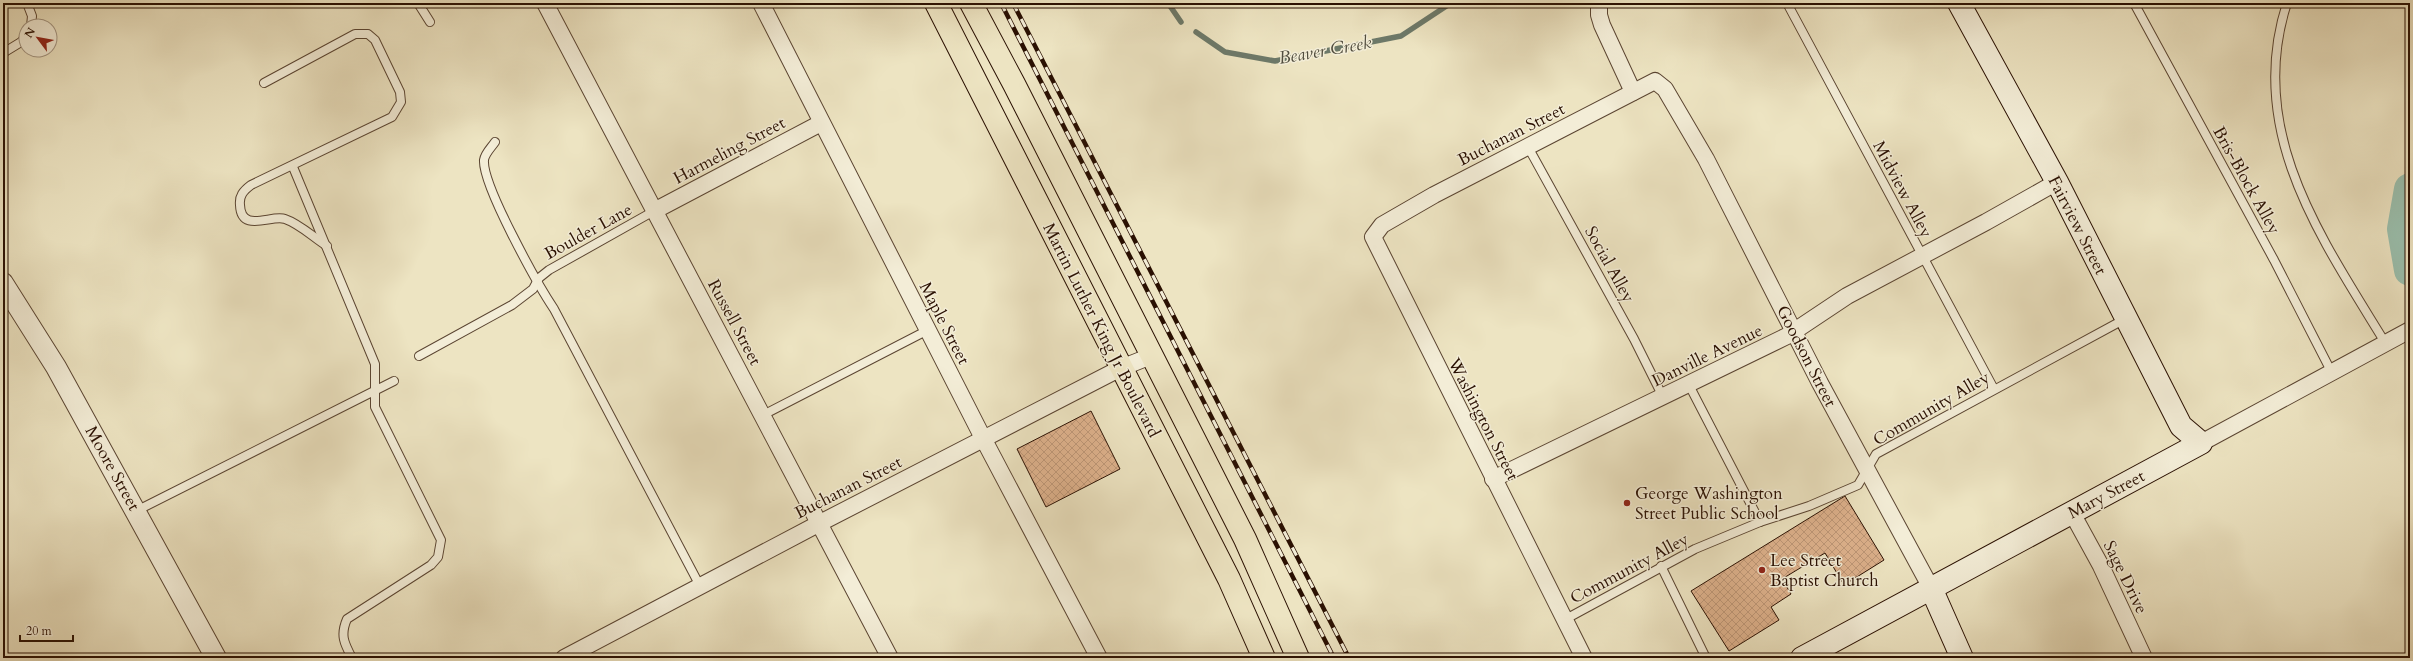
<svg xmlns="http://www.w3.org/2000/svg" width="2413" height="661" font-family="Cardo,serif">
  <defs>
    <pattern id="building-cross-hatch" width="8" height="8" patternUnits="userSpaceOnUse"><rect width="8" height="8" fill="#ddb18c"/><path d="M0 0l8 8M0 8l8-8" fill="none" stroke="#be9777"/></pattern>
  </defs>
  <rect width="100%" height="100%" fill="#ede4c2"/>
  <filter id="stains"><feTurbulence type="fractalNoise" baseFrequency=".005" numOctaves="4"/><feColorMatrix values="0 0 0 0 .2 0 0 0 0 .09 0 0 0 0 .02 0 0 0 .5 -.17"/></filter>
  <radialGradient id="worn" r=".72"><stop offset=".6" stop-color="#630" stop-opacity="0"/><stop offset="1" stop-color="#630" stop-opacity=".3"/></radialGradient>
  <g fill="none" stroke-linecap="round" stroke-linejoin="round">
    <g stroke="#6d7969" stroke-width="5.5">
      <polyline points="1168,3 1181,22"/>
      <polyline points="1196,32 1225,52 1275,61 1401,36 1451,3"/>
    </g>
    <polyline stroke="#9abfad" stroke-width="32" points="2410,189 2403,229 2410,270"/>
  </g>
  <g fill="url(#building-cross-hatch)" stroke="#2a1002">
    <polygon points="1091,411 1120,469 1046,507 1017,449"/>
    <polygon points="1845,496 1884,560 1844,585 1825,553 1782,579 1791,594 1771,607 1779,620 1729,651 1691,591"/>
  </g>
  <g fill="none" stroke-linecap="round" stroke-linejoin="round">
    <defs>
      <g id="service">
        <polyline points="27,3 32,16 31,26"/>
        <polyline points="418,3 430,22"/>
        <polyline points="1787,3 1994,389"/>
        <polyline points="2134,3 2274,260 2332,373"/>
        <path d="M2287,3C2245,132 2322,239 2386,344"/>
        <polyline points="3,53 21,42 26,36"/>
        <path d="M264,83L355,34H368L375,40L400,92L401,102L392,117L251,185C243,191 239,196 240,205C241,234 272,214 285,219C300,224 314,238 327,246"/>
        <path d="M495,142C491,148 485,153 484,160C482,185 538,285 554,309L700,586"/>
        <polyline points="1528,147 1634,339 1663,397"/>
        <path d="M293,167L375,364V407L441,540L438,557L431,565L347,619C340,635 344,643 352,658"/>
        <polyline points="419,356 512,305 533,289 539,278 549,270 654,211"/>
        <polyline points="1689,385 1760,522"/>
        <polyline points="763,415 928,330"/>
        <polyline points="136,511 394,381"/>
        <polyline points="1661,566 1706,658"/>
        <polyline points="1564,620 1695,549 1760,522 1809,506 1858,485 1876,454 2125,319"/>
      </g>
      <g id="minor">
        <polyline points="545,3 890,658"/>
        <polyline points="761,3 984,440 1099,658"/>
        <polyline points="1599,3 1599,15 1602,25 1633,92"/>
        <polyline points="654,211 821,123"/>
        <polyline points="2201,443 2410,330"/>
        <polyline points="1493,479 1787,336 1847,296 1986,222 2057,182"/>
        <polyline points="2072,513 2101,566 2144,658"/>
        <polyline points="564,658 820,523 1121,368 1151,356"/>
        <polyline points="1584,658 1373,237 1382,225 1434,195 1655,81 1665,89 1706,159 1820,383 1931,588"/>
      </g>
      <polyline id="tertiary" points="3,283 56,367 216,658"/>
      <g id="secondary">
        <polyline points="1931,588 1962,658"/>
        <polyline points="1802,658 2201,443 2181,426 2057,182 1959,3"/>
      </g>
      <g id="primary">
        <polyline points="936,3 1229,579 1264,658"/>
        <polyline points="971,3 1014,84 1245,539 1298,658"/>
      </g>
    </defs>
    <use href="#service" stroke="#5b4532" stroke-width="10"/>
    <use href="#minor" stroke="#5b4532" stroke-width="18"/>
    <use href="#tertiary" stroke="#5b4532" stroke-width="22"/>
    <use href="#secondary" stroke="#2a1002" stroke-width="24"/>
    <use href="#primary" stroke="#2a1002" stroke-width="24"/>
    <use href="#service" stroke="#f3edd7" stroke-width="8"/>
    <use href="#minor" stroke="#f3edd7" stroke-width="16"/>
    <use href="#tertiary" stroke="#f3edd7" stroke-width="20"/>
    <use href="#secondary" stroke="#f3edd7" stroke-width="22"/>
    <use href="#primary" stroke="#ede4c2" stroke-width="22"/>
    <defs>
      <g id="rail">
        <polyline points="1001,3 1334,658"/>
        <polyline points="1013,3 1349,658"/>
      </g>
    </defs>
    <use href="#rail" stroke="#2a1002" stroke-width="4.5"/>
    <use href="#rail" stroke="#f3edd7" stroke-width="3" stroke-dasharray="9" stroke-linecap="butt"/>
  </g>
  <g fill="#8f2418" stroke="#f3edd7" stroke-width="1.5">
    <circle cx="1627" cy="503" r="4"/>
    <circle cx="1762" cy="570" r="4"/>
  </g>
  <g text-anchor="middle" stroke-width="3" stroke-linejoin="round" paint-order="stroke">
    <g font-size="17" fill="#2a1002" stroke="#f3edd7">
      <text transform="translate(1511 134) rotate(-27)" y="6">Buchanan Street</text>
      <text transform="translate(729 150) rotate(-28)" y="6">Harmeling Street</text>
      <text transform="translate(2247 180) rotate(61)" y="6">Bris-Block Alley</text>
      <text transform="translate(1903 189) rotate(62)" y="6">Midview Alley</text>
      <text transform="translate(2078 225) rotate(63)" y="6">Fairview Street</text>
      <text transform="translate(588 231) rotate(-29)" y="6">Boulder Lane</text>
      <text transform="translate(1610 264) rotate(61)" y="6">Social Alley</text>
      <text transform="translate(735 322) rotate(62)" y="6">Russell Street</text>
      <text transform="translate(945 323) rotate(63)" y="6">Maple Street</text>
      <text transform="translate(1102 330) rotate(63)" y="6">Martin Luther King Jr Boulevard</text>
      <text transform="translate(1707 355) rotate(-26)" y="6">Danville Avenue</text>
      <text transform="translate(1807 356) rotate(63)" y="6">Goodson Street</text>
      <text transform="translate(1931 408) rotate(-30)" y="6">Community Alley</text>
      <text transform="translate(1484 419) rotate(63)" y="6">Washington Street</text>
      <text transform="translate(113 468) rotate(61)" y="6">Moore Street</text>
      <text transform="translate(848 487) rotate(-27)" y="6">Buchanan Street</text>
      <text transform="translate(2106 494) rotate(-28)" y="6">Mary Street</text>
      <text transform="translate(1629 568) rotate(-28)" y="6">Community Alley</text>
      <text transform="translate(2126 577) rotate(64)" y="6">Sage Drive</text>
    </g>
    <g font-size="17" fill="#2a1002" stroke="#f3edd7" text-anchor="start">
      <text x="1635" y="499">George Washington<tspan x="1635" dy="20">Street Public School</tspan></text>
      <text x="1770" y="566">Lee Street<tspan x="1770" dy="20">Baptist Church</tspan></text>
    </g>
    <g font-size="18" font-style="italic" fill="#514d3e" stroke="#f3edd7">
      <text transform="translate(1325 50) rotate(-10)" y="6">Beaver Creek</text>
    </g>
  </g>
  <rect width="2413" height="661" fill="none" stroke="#ede4c2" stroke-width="16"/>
  <rect x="4" y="4" width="2405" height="653" fill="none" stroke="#2a1002" stroke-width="2"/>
  <rect x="8" y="8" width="2397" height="645" fill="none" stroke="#2a1002"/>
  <g transform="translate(38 38) rotate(302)"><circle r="19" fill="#f3edd7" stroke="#a39582"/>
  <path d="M0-3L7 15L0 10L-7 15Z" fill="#8f2418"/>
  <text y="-6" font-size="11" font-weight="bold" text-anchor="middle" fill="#2a1002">N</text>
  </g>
  <path d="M20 635v6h53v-6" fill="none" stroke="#2a1002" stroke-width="2"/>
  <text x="26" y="635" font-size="12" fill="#2a1002" stroke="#f3edd7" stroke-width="3" paint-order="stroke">20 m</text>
  <rect width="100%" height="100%" filter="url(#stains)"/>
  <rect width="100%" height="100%" fill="url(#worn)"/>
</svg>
